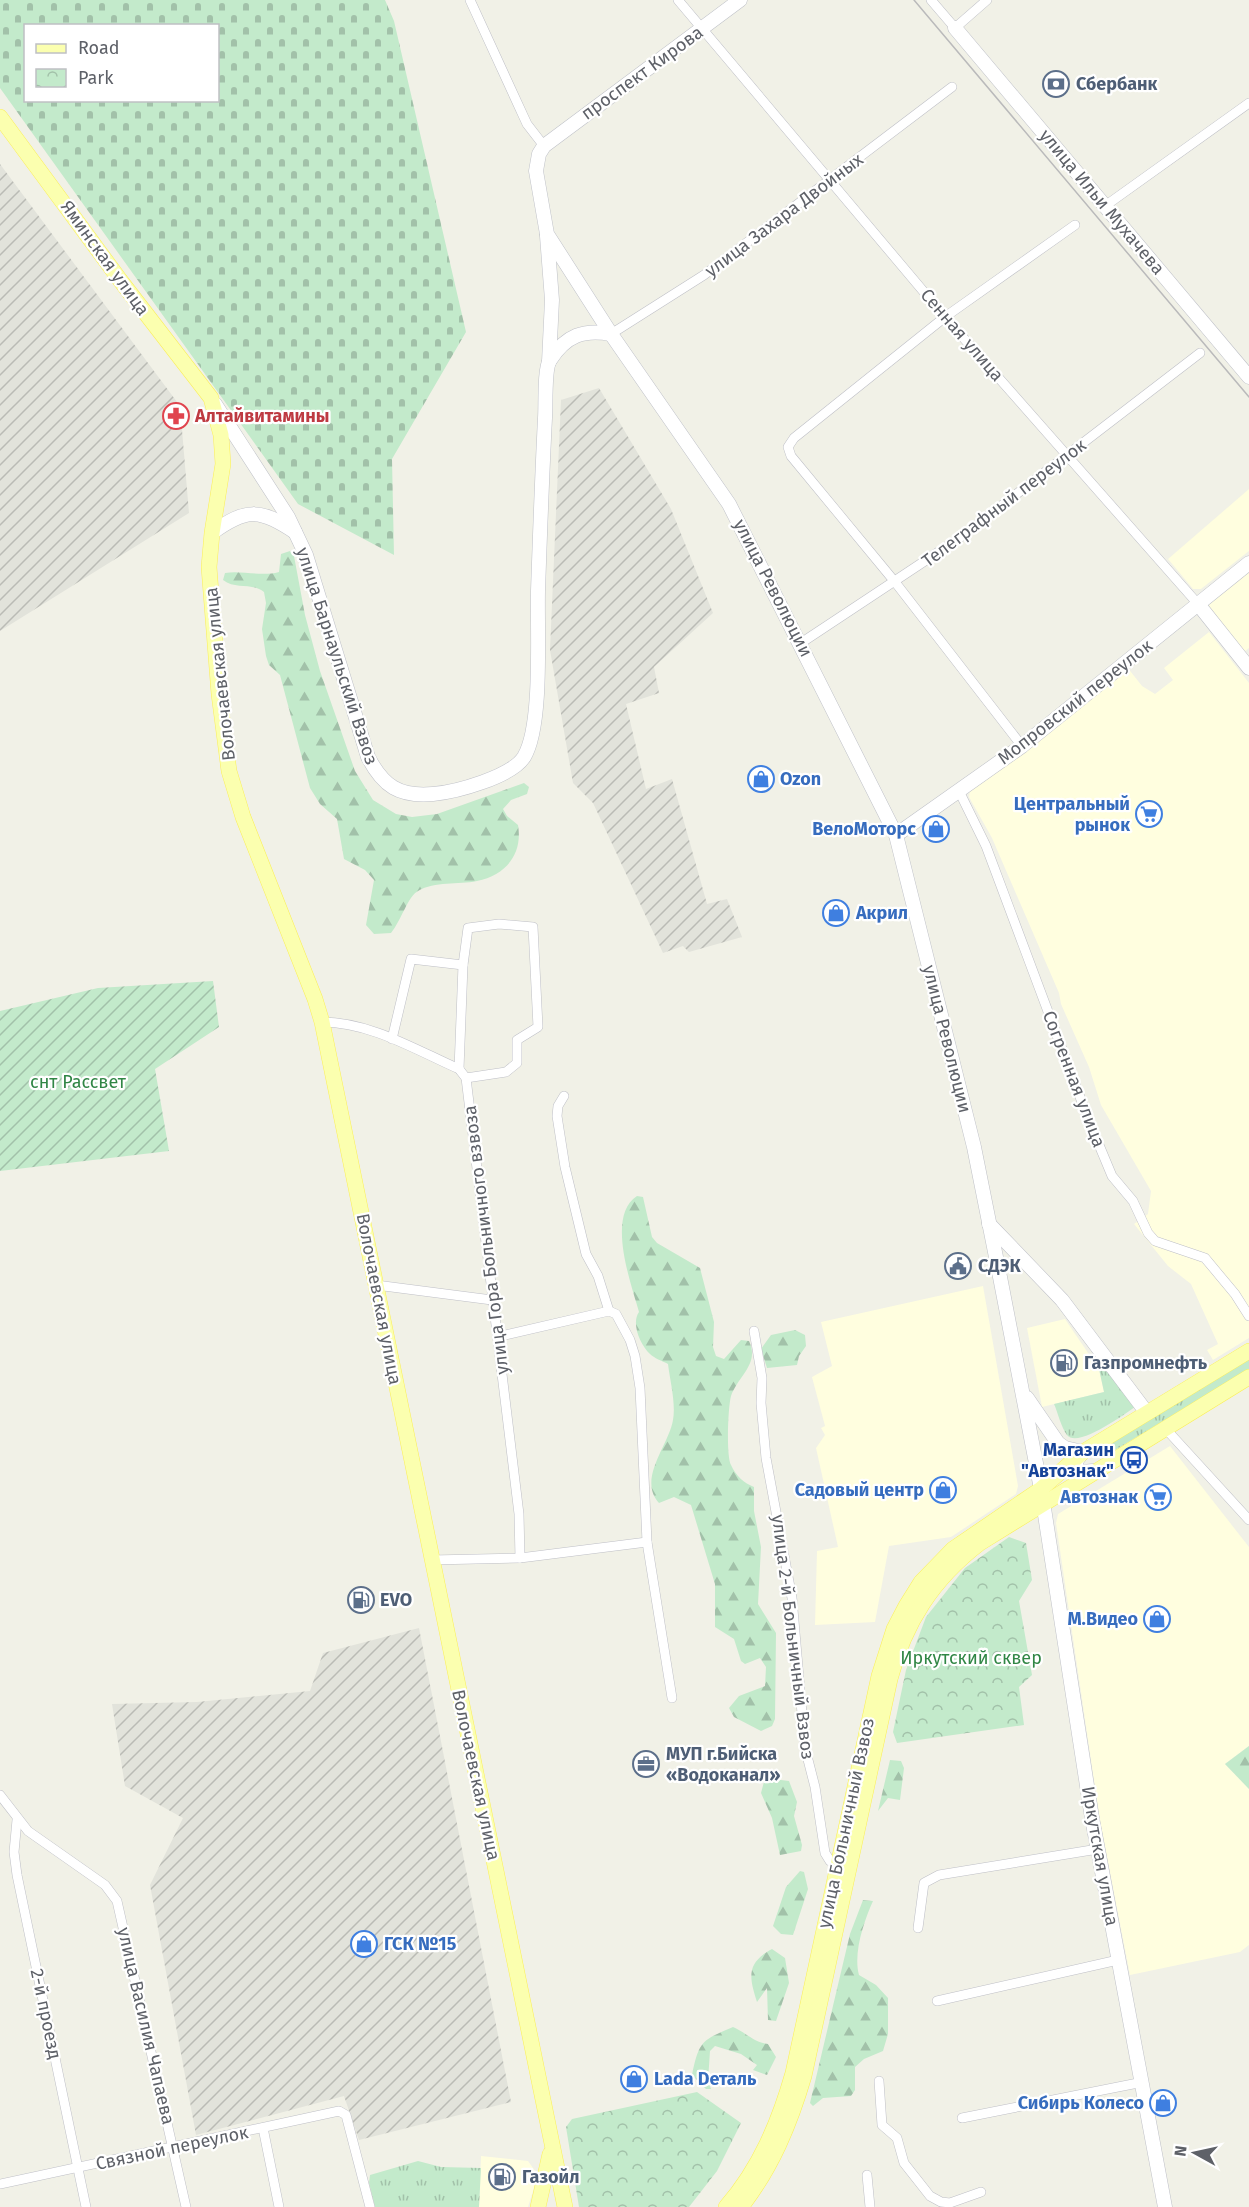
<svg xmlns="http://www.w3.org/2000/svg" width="1249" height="2207" font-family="'Fira Sans',sans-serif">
  <defs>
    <pattern id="industrial-furrows" width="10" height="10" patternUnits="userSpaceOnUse" patternTransform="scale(1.5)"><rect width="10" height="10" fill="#e2e3db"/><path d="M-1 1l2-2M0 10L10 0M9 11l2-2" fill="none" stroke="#babbb5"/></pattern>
    <pattern id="grass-tufts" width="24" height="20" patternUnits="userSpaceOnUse" patternTransform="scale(1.5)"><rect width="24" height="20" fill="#c3eacb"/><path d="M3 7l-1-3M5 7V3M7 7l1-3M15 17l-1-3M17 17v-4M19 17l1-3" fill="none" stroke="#a2c1a9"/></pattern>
    <pattern id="forest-firs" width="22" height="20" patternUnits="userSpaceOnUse" patternTransform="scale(1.5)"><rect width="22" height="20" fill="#c3eacb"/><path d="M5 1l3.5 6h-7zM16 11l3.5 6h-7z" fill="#a2c1a9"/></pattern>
    <pattern id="cemetery-stones" width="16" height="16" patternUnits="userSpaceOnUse" patternTransform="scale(1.5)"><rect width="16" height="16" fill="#c3eacb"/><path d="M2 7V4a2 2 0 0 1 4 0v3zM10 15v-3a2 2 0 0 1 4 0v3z" fill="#a2c1a9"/></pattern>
    <pattern id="park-crowns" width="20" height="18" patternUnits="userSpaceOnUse" patternTransform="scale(1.5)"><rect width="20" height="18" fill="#c3eacb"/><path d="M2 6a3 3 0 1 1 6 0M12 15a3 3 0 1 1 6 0" fill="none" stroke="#a2c1a9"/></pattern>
    <pattern id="garden-furrows" width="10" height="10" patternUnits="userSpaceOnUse" patternTransform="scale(1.5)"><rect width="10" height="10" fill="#c3eacb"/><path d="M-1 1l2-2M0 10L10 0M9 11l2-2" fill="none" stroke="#a2c1a9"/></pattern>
  </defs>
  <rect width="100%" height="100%" fill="#f1f1e7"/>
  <g fill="#fffedf">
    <polygon points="1249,489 1249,551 1201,589 1193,589 1168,559"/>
    <polygon points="1249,570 1249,648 1243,653 1208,609 1209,601"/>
    <polygon points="1209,632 1249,683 1249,1338 1213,1360 1207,1350 1218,1344 1191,1284 1168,1266 1134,1224 1148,1214 1151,1191 1101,1105 1089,1067 1061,1004 1059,993 992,838 969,797 970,790 1127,667 1142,686 1155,694 1173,680 1164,668"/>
    <polygon points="983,1286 1018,1486 1016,1494 951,1537 889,1546 875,1622 815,1625 817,1551 838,1547 816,1448 825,1435 821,1428 825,1426 812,1377 832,1366 821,1322"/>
    <polygon points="1065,1319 1099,1369 1104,1392 1042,1407 1027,1328"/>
    <polygon points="1170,1446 1249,1547 1249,1746 1225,1764 1249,1789 1249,1945 1240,1952 1130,1975 1100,1821 1056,1523 1058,1514"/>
    <polygon points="481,2156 528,2161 538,2175 528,2207 479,2207"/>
  </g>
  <g fill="url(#industrial-furrows)">
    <polygon points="0,164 180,406 189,513 0,631"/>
    <polygon points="599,388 671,509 713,613 654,667 659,693 626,704 646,789 672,779 707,904 727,899 742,937 689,952 683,946 663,953 593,803 573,783 550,650 561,400"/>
    <polygon points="419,1628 511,2102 359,2140 344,2096 196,2135 150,1885 183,1818 125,1786 112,1704 197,1702 310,1691 323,1653"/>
  </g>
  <g fill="url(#grass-tufts)">
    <polygon points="1249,1358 1249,1369 1102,1458 1097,1450"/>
    <path d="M1106,1368L1138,1405C1126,1413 1078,1449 1067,1435C1061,1427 1058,1413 1054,1404L1104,1392L1099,1369Z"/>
    <polygon points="418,2161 441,2167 481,2168 479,2207 375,2207 369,2183 370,2175"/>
  </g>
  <g fill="url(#forest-firs)">
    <path d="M290,551L294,556L305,615L320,671L355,771L373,800L396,814L412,817L437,814L524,783L529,787L527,794L511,800L503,809L507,816L518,825C523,854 506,875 477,881C458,885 435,881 418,891C408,896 401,921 391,933L374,934L366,925L374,880L365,870L344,859L337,819L320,804L310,788L280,675L269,665L266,656L262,629L266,603L264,592C251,582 236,590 223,580L225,573C242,570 261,577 279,572L281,554Z"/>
    <path d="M637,1196L643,1197L652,1237L657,1243L700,1268L714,1322L713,1347L716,1356L724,1359L741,1340L749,1341C760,1364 738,1376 731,1396C728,1407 726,1456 731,1465C736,1476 744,1483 754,1487V1511L761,1547L758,1604L776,1633L775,1719L772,1726L761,1731L734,1717L729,1708L739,1696L765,1686L766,1667L760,1658L745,1664L741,1661L734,1639L715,1627V1584L691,1505L674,1497L659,1503C637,1479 669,1445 673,1420C676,1403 670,1381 668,1364C662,1361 654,1358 650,1354C640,1345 631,1323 639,1312C631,1283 606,1216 637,1196Z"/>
    <polygon points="795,1330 805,1335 806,1346 799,1356 797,1365 767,1368 761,1349 771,1335"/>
    <polygon points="1249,1746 1249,1789 1225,1764"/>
    <polygon points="890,1760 901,1761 904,1768 900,1800 888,1798 878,1811"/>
    <polygon points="765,1778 789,1781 797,1802 794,1816 802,1845 801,1851 780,1855 772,1818 761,1793"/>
    <polygon points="800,1871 804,1872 808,1889 793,1935 781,1934 773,1926 786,1887"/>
    <path d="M863,1900L873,1901C864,1921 853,1953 859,1975L876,1985L888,1998V2034L883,2051L864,2059L855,2067V2090L851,2096L823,2098L813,2106L810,2103L850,1934Z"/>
    <path d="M772,1949L785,1958L789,1983L776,2021L768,2020L767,1988L757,2002C749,1977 746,1963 772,1949Z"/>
    <path d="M733,2027C745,2032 755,2043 768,2044L776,2057L767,2075L753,2070L757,2065L741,2054L715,2046L710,2051L708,2081L711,2089H706L692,2075C699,2041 702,2040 733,2027Z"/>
  </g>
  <path fill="url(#cemetery-stones)" fill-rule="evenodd" d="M0,0H385L394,21L466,332L392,459L394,555L298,504L0,88ZM26,26H218V100H26Z"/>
  <g fill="url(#park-crowns)">
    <polygon points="1009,1537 1026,1543 1032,1580 1019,1601 1032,1675 1019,1687 1024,1725 897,1743 893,1732 906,1670 926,1617 965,1568"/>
    <polygon points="697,2092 741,2123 717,2171 689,2207 579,2207 566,2127 572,2119"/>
  </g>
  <polygon fill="url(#garden-furrows)" points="213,981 219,1027 155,1069 169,1151 0,1171 0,1011 98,988"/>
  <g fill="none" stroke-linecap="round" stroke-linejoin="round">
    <defs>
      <g id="street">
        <polyline points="470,0 527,124 544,146"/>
        <polyline points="678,0 945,317 1198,604"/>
        <polyline points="931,0 955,28 987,0"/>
        <polyline points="1105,206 1249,103"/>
        <polyline points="611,334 704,275 952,87"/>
        <polyline points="801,643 958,539 1200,353"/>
        <polyline points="1022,746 895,582 791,456 788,447 794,438 945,317 1075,225"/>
        <polyline points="959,791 986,846 1089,1121 1112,1176 1133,1201 1148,1233 1155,1241 1205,1258 1235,1294 1249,1316"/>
        <path d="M322,1022C370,1022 416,1050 459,1069L466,1078L519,1514L520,1558"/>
        <polyline points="392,1039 411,959 463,965"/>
        <polyline points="459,1069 463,965 468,928 499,924 533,927 538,1027 517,1040 517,1063 506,1072 466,1078"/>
        <polyline points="564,1096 558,1106 557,1116 565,1167 586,1254 598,1276 609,1311"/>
        <polyline points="376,1285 492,1300"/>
        <polyline points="754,1331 762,1378 761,1403 766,1458 792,1598 805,1748 815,1787 825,1853 830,1861 837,1865"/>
        <polyline points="497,1337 609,1311 616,1314 630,1340 635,1356 640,1388 647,1542 672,1698"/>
        <polyline points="1165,1428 1249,1520"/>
        <polyline points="432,1560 520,1558 647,1542"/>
        <polyline points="0,1795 28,1831 105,1885 117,1901 186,2207"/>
        <polyline points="17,1820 14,1852 17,1875 86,2207"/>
        <polyline points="918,1928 924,1883 939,1875 1098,1849"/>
        <polyline points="937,2001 1118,1960"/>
        <polyline points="879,2081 882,2125 897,2138 904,2163 930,2196 941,2202 950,2203 981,2192"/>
        <polyline points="962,2118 1143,2082"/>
        <polyline points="263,2128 279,2207"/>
        <polyline points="867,2175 870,2207"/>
        <polyline points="0,2184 339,2111 346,2115 370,2207"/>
      </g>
      <g id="secondary">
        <polyline points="740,0 544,146 539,154 536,171 547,234 611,334 729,504 896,835 974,1147 1000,1277 1041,1489 1092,1818 1165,2207"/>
        <polyline points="955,28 1249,377"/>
        <polyline points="547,236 552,300 549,362"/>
        <path d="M215,404L288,517L306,555L368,757C383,786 399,797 433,794C456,792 511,777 524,757C543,726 537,630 538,591C540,533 542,476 545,418C546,406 544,369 550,360C566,335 584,329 611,334"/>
        <path d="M212,533C246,508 260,508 295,532"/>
        <polyline points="1198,604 1249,668"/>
        <polyline points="896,835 1022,746 1249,563"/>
        <polyline points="989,1224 1062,1300 1147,1413"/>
        <polyline points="1027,1398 1058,1443 1065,1448 1083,1452 1076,1461 1076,1468 1081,1472 1093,1471"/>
      </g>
      <g id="primary">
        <polyline points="0,117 120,280 211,398 221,435 223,464 212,533 209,567 219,694 229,771 243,817 315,999 322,1022 565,2207"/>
        <polyline points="538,2207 550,2154"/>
        <path d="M726,2207C760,2168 779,2122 793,2073L879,1676L894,1629L906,1606L921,1582L953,1549L1041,1489L1083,1452L1249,1351"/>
        <path d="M741,2207C772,2167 790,2124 804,2076L890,1679C905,1622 933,1579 980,1543L1249,1377"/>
      </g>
    </defs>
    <use href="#street" stroke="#bebfc6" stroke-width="10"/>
    <use href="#secondary" stroke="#bfc1c8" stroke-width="15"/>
    <use href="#primary" stroke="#fbef57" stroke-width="16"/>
    <use href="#street" stroke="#fff" stroke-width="9"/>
    <use href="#secondary" stroke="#fff" stroke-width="14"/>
    <use href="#primary" stroke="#fbffaf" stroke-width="15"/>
    <polyline stroke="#bababb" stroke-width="1.5" points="914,0 1249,397"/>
  </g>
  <defs>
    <symbol id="bank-ring" viewBox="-11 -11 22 22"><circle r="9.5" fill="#fff" stroke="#5c6f8a" stroke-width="1.5"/><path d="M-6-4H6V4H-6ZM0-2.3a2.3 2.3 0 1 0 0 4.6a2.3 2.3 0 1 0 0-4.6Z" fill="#5c6f8a"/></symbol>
    <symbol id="pharmacy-ring" viewBox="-11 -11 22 22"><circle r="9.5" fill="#fff" stroke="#e0444e" stroke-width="1.5"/><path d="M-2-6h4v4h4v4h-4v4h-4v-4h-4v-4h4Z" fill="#e0444e"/></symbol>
    <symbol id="shop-ring" viewBox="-11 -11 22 22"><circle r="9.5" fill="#fff" stroke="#3f7fe0" stroke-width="1.5"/><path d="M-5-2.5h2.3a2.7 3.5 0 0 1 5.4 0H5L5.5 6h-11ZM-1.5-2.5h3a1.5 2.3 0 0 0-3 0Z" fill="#3f7fe0"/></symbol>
    <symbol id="supermarket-ring" viewBox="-11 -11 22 22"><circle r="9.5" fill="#fff" stroke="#3f7fe0" stroke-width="1.5"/><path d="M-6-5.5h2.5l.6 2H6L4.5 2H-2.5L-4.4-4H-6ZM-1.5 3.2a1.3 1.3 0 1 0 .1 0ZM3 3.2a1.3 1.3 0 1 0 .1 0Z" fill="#3f7fe0"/></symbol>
    <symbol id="civic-ring" viewBox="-11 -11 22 22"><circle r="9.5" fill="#fff" stroke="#5c6f8a" stroke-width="1.5"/><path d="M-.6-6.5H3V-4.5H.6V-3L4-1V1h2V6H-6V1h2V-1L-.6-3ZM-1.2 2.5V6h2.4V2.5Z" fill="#5c6f8a"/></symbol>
    <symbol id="fuel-ring" viewBox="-11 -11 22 22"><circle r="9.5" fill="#fff" stroke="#5c6f8a" stroke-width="1.5"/><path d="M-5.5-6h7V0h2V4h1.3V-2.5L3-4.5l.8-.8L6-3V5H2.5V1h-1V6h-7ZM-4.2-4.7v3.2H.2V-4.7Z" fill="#5c6f8a"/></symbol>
    <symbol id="bus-ring" viewBox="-11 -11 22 22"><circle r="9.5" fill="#fff" stroke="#1a4fb4" stroke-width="1.5"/><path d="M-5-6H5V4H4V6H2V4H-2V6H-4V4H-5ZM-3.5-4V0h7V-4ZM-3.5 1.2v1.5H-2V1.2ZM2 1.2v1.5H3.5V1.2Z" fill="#1a4fb4"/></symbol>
    <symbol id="office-ring" viewBox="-11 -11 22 22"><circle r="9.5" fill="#fff" stroke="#5c6f8a" stroke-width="1.5"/><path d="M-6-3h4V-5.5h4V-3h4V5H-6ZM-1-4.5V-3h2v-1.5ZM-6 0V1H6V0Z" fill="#5c6f8a"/></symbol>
  </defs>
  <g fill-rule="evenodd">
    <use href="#bank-ring" x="1041" y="69" width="30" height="30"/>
    <use href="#pharmacy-ring" x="161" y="401" width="30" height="30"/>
    <use href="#shop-ring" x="746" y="764" width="30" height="30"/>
    <use href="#supermarket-ring" x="1134" y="799" width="30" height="30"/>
    <use href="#shop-ring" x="921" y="814" width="30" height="30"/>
    <use href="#shop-ring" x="821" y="898" width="30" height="30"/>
    <use href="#civic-ring" x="943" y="1251" width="30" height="30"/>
    <use href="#fuel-ring" x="1049" y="1348" width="30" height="30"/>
    <use href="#bus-ring" x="1119" y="1445" width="30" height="30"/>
    <use href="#shop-ring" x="928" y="1475" width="30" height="30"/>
    <use href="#supermarket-ring" x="1143" y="1482" width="30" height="30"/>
    <use href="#fuel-ring" x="346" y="1585" width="30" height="30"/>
    <use href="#shop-ring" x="1142" y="1604" width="30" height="30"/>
    <use href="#office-ring" x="631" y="1749" width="30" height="30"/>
    <use href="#shop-ring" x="349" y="1929" width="30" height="30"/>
    <use href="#shop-ring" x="619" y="2064" width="30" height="30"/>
    <use href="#shop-ring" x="1148" y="2088" width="30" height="30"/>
    <use href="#fuel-ring" x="487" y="2162" width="30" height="30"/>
  </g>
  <g text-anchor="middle" stroke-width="4.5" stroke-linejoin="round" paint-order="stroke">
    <g font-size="18" fill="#5e6168" stroke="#fff">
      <text transform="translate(642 73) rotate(-36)" y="6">проспект Кирова</text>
      <text transform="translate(1102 202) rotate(50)" y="6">улица Ильи Мухачева</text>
      <text transform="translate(784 215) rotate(-37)" y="6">улица Захара Двойных</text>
      <text transform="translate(105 258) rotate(54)" y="6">Яминская улица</text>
      <text transform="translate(962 335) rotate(49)" y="6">Сенная улица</text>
      <text transform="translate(1004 503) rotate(-37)" y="6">Телеграфный переулок</text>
      <text transform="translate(773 588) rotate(63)" y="6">улица Революции</text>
      <text transform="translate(337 656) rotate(72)" y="6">улица Барнаульский Взвоз</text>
      <text transform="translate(220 674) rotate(-96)" y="6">Волочаевская улица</text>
      <text transform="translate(1075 702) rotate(-38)" y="6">Мопровский переулок</text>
      <text transform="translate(947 1039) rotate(76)" y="6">улица Революции</text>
      <text transform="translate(1074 1079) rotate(69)" y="6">Согренная улица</text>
      <text transform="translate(486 1240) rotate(-97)" y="6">улица Гора Больничного взвоза</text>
      <text transform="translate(379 1299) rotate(79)" y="6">Волочаевская улица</text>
      <text transform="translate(793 1637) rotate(83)" y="6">улица 2-й Больничный Взвоз</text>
      <text transform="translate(476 1775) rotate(78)" y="6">Волочаевская улица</text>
      <text transform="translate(846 1823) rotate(-78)" y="6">улица Больничный Взвоз</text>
      <text transform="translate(1100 1856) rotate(80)" y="6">Иркутская улица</text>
      <text transform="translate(46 2014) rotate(78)" y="6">2-й проезд</text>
      <text transform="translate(146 2026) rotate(77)" y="6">улица Василия Чапаева</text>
      <text transform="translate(172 2148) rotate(-12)" y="6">Связной переулок</text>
    </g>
    <g font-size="18" font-weight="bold" fill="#4e5e75" stroke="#fff" text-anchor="start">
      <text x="1076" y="90">Сбербанк</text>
      <text x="978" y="1272">СДЭК</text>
      <text x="1084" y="1369">Газпромнефть</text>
      <text x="380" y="1606">EVO</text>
      <text x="666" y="1760">МУП г.Бийска<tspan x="666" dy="21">«Водоканал»</tspan></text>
      <text x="522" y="2183">Газойл</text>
    </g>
    <g font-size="18" font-weight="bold" fill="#be3a42" stroke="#fff" text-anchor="start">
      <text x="195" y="422">Алтайвитамины</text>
    </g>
    <g font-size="18" font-weight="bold" fill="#366cbe" stroke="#fff" text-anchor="end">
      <text x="780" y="785" text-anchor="start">Ozon</text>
      <text x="1130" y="810">Центральный<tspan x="1130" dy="21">рынок</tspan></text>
      <text x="916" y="835">ВелоМоторс</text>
      <text x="856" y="919" text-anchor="start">Акрил</text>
      <text x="924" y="1496">Садовый центр</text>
      <text x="1138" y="1503">Автознак</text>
      <text x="1138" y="1625">М.Видео</text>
      <text x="384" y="1950" text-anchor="start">ГСК №15</text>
      <text x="654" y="2085" text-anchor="start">Lada Dеталь</text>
      <text x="1144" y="2109">Сибирь Колесо</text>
    </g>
    <g font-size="18" fill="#308645" stroke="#fff">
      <text x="78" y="1088">снт Рассвет</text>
      <text x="971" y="1664">Иркутский сквер</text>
    </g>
    <g font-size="18" font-weight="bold" fill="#164399" stroke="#fff" text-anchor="end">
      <text x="1114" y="1456">Магазин<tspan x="1114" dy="21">"Автознак"</tspan></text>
    </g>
  </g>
  <rect x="24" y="24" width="195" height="78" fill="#ffffff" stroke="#bfc0c3" stroke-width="1.5"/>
  <rect x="36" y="44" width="30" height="9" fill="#fbffaf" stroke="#bfc0c3" stroke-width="1.5"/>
  <text x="78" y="54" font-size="18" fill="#5e6168">Road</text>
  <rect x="36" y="69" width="30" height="18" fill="url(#park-crowns)" stroke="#bfc0c3" stroke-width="1.5"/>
  <text x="78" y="84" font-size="18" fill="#5e6168">Park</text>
  <g transform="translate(1195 2153) rotate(278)" stroke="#ffffff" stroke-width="4.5" paint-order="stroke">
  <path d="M0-4.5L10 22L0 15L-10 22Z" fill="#5e6168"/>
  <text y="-9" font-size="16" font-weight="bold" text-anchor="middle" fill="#5e6168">N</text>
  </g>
</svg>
